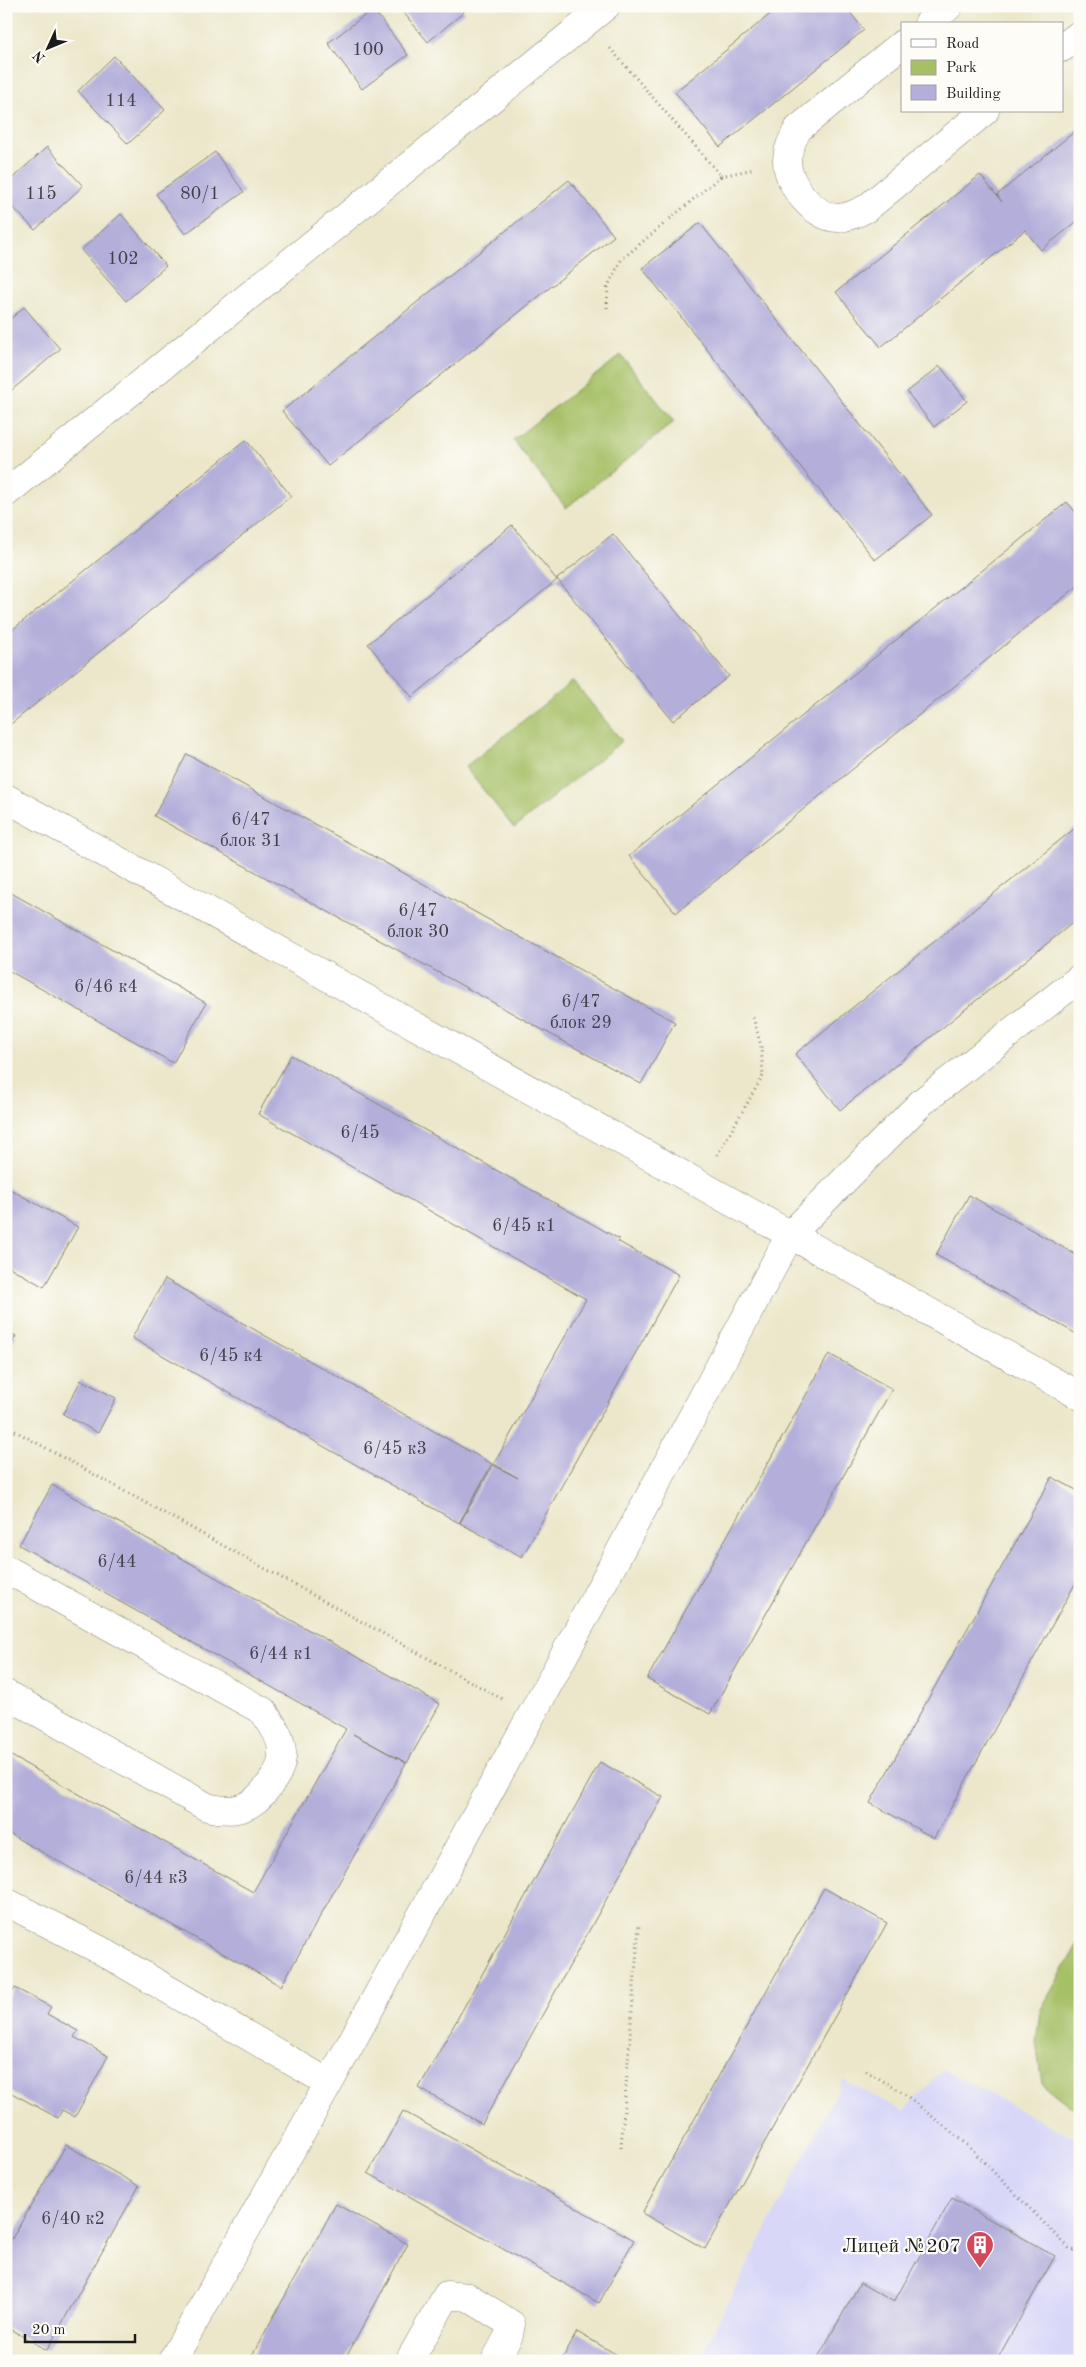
<svg xmlns="http://www.w3.org/2000/svg" width="1086" height="2367" font-family="'Old Standard TT',serif">
  <rect width="100%" height="100%" fill="#fdfcf7"/>
  <filter id="ink" filterUnits="userSpaceOnUse"><feTurbulence type="fractalNoise" baseFrequency=".02" numOctaves="2"/><feDisplacementMap in="SourceGraphic" scale="10" xChannelSelector="R" yChannelSelector="G"/><feConvolveMatrix kernelMatrix="1 2 1 2 8 2 1 2 1" color-interpolation-filters="sRGB"/></filter>
  <filter id="wash" filterUnits="userSpaceOnUse"><feTurbulence type="fractalNoise" baseFrequency=".0096" numOctaves="4" result="noise"/><feDisplacementMap in="SourceGraphic" scale="20" xChannelSelector="R" yChannelSelector="G"/><feGaussianBlur stdDeviation="1.12" result="paint"/><feColorMatrix in="noise" values="0 0 0 0 0 0 0 0 0 0 0 0 0 0 0 0 0 1.4 0 .05"/><feComposite in="paint" operator="in"/></filter>
  <g filter="url(#wash)">
    <rect width="100%" height="100%" fill="#ece7ca"/>
    <polygon fill="#d8d7f8" points="944,2070 1080,2141 1080,2361 698,2361 843,2080 903,2111"/>
    <g fill="#a6c066" stroke="#616e41">
      <polygon points="621,355 674,422 566,508 513,440"/>
      <polygon points="573,681 622,741 514,828 465,767"/>
      <polygon points="1080,1940 1080,2114 1042,2084 1036,2042 1040,2011"/>
    </g>
    <g id="blocks">
      <g fill="#b3aeda">
        <polygon points="398,6 459,6 464,12 428,42"/>
        <polygon points="780,6 845,6 864,30 720,147 675,92"/>
        <polygon points="373,9 408,55 362,89 328,43"/>
        <polygon points="114,56 165,110 128,144 78,91"/>
        <polygon points="1080,127 1080,219 1041,250 1025,230 881,347 836,292 980,175 1002,202 997,195"/>
        <polygon points="47,147 83,186 35,230 6,200 6,184"/>
        <polygon points="215,152 244,192 185,234 156,194"/>
        <polygon points="569,180 614,236 328,466 282,411"/>
        <polygon points="121,214 166,266 126,301 81,250"/>
        <polygon points="700,223 932,515 875,560 642,268"/>
        <polygon points="24,307 60,349 6,395 6,323"/>
        <polygon points="940,366 967,401 934,427 907,392"/>
        <polygon points="246,440 291,496 6,728 6,635"/>
        <polygon points="1067,502 1080,517 1080,584 676,913 629,856"/>
        <polygon points="512,525 557,580 412,697 368,644"/>
        <polygon points="613,534 729,676 673,721 557,579"/>
        <polygon points="187,754 675,1022 641,1084 154,816"/>
        <polygon points="1080,824 1080,917 840,1110 795,1054"/>
        <polygon points="6,890 206,1003 173,1063 6,969"/>
        <polygon points="291,1055 619,1239 617,1241 679,1275 522,1557 460,1523 493,1465 518,1478 494,1464 586,1299 258,1114"/>
        <polygon points="6,1187 78,1227 44,1287 6,1265"/>
        <polygon points="969,1195 1080,1257 1080,1336 936,1255"/>
        <polygon points="165,1279 492,1464 459,1523 132,1338"/>
        <polygon points="6,1331 16,1336 6,1353"/>
        <polygon points="829,1354 892,1389 710,1714 647,1679"/>
        <polygon points="81,1380 116,1398 98,1433 63,1414"/>
        <polygon points="1052,1477 1080,1492 1080,1575 934,1838 870,1803"/>
        <polygon points="52,1485 440,1704 407,1763 353,1734 406,1763 281,1986 6,1832 6,1753 253,1892 346,1729 19,1545"/>
        <polygon points="600,1762 663,1797 482,2124 419,2088"/>
        <polygon points="824,1888 887,1923 705,2249 642,2213"/>
        <polygon points="15,1988 51,2007 47,2014 78,2031 74,2037 108,2056 75,2117 62,2110 58,2118 6,2090 6,1994 10,1996"/>
        <polygon points="403,2111 634,2240 599,2303 368,2173"/>
        <polygon points="66,2145 139,2186 47,2350 6,2327 6,2249"/>
        <polygon points="952,2198 1055,2256 999,2356 1007,2361 816,2361 860,2283 894,2302"/>
        <polygon points="336,2204 408,2244 344,2361 249,2361"/>
        <polygon points="577,2332 628,2361 561,2361"/>
      </g>
    </g>
  </g>
  <g filter="url(#ink)">
    <use href="#blocks" fill-opacity="0" stroke="#848273" stroke-width="1"/>
    <g fill="none" stroke-linecap="round" stroke-linejoin="round">
      <defs>
        <g id="minor">
          <polyline points="928,24 949,6"/>
          <path d="M902,44L798,129C793,139 787,149 787,161C787,184 814,218 838,218C849,217 858,213 867,208L985,111"/>
          <polyline points="1062,48 1080,34"/>
          <polyline points="6,493 606,6"/>
          <polyline points="6,798 1080,1396"/>
          <path d="M6,1569L263,1711C271,1723 282,1737 282,1753C283,1765 277,1775 270,1784C252,1809 236,1814 207,1807L6,1694"/>
          <polyline points="6,1902 100,1950 329,2083"/>
          <polyline points="172,2361 329,2083 554,1674 790,1235 922,1102 1080,978"/>
          <polyline points="409,2361 447,2295 468,2297 511,2324 509,2335 495,2361"/>
        </g>
      </defs>
      <use href="#minor" stroke="#848273" stroke-width="29"/>
      <g stroke="#848273" stroke-width="3" stroke-dasharray="1 4" stroke-linecap="butt">
        <polyline points="721,176 754,169"/>
        <polyline points="607,308 608,286 621,260 721,176 609,47"/>
        <polyline points="717,1155 763,1076 761,1046 753,1017"/>
        <polyline points="6,1426 502,1699"/>
        <polyline points="866,2071 902,2092 967,2145 1069,2248 1080,2253"/>
        <polyline points="621,2147 639,1925"/>
      </g>
      <use href="#minor" stroke="#fff" stroke-width="28"/>
    </g>
  </g>
  <defs>
    <symbol id="building-pin" viewBox="-11 -11 22 30"><path d="M0 17L-7.5 6A9.5 9.5 0 1 1 7.5 6Z" fill="#d1495b" stroke="#fdfcf7"/><path d="M-4-6H4V6H1V3H-1V6H-4ZM-2.5-4.3h1.7v1.8h-1.7ZM.8-4.3h1.7v1.8H.8ZM-2.5-1h1.7V.8h-1.7ZM.8-1h1.7V.8H.8Z" fill="#fff"/></symbol>
  </defs>
  <g fill-rule="evenodd">
    <use href="#building-pin" x="964" y="2229" width="32" height="43"/>
  </g>
  <g text-anchor="middle" stroke-width="4.5" stroke-linejoin="round" paint-order="stroke">
    <g font-size="18" fill="#42404c">
      <text x="368" y="55">100</text>
      <text x="121" y="106">114</text>
      <text x="41" y="199">115</text>
      <text x="200" y="199">80/1</text>
      <text x="123" y="264">102</text>
      <text x="251" y="825">6/47<tspan x="251" dy="21">блок 31</tspan></text>
      <text x="418" y="916">6/47<tspan x="418" dy="21">блок 30</tspan></text>
      <text x="106" y="992">6/46 к4</text>
      <text x="581" y="1007">6/47<tspan x="581" dy="21">блок 29</tspan></text>
      <text x="360" y="1138">6/45</text>
      <text x="524" y="1231">6/45 к1</text>
      <text x="231" y="1361">6/45 к4</text>
      <text x="395" y="1454">6/45 к3</text>
      <text x="117" y="1567">6/44</text>
      <text x="281" y="1659">6/44 к1</text>
      <text x="156" y="1883">6/44 к3</text>
      <text x="73" y="2224">6/40 к2</text>
    </g>
    <g font-size="20" fill="#1c1c1c" stroke="#fdfcf7" text-anchor="end">
      <text x="961" y="2252">Лицей №207</text>
    </g>
  </g>
  <rect width="1086" height="2367" fill="none" stroke="#fdfcf7" stroke-width="25"/>
  <rect x="901" y="22" width="162" height="90" fill="#fdfcf7" stroke="#a3a29f"/>
  <rect x="911" y="39" width="25" height="8" fill="#ffffff" stroke="#a3a29f"/>
  <text x="946" y="48" font-size="15" fill="#1c1c1c">Road</text>
  <rect x="911" y="60" width="25" height="15" fill="#a6c066" stroke="#a3a29f"/>
  <text x="946" y="72" font-size="15" fill="#1c1c1c">Park</text>
  <rect x="911" y="85" width="25" height="15" fill="#b3aeda" stroke="#a3a29f"/>
  <text x="946" y="98" font-size="15" fill="#1c1c1c">Building</text>
  <g transform="translate(48 48) rotate(226)" stroke="#fdfcf7" stroke-width="4" paint-order="stroke">
  <path d="M0-4L9 19L0 12L-9 19Z" fill="#1c1c1c"/>
  <text y="-8" font-size="14" font-weight="bold" text-anchor="middle" fill="#1c1c1c">N</text>
  </g>
  <path d="M25 2334v8h110v-8" fill="none" stroke="#1c1c1c" stroke-width="2.5"/>
  <text x="32" y="2334" font-size="15" fill="#1c1c1c" stroke="#fdfcf7" stroke-width="4" paint-order="stroke">20 m</text>
</svg>
